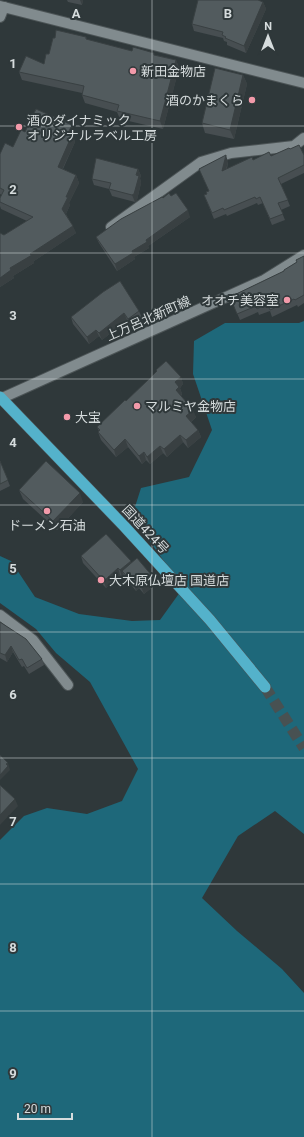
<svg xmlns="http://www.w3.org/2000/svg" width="304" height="1137" font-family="Roboto,'Noto Sans JP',sans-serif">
  <rect width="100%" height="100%" fill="#2f383a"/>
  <polygon fill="#1e687a" points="304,321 304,834 275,811 238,836 202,898 237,931 282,969 304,993 304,1137 0,1137 0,840 24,816 47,808 87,814 122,801 138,769 90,682 56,653 36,629 0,603 0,556 11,561 35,597 79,614 132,621 160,620 183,588 151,543 134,510 141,488 189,477 212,430 193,374 194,341 225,323 299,323"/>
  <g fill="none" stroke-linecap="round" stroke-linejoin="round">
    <polyline stroke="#485152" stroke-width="11" stroke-dasharray="11 5.5" stroke-linecap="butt" points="265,687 304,748"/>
    <defs>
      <polyline id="service" points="0,615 33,640 68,685"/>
      <g id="minor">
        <polyline points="0,17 4,7"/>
        <polyline points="111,227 201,162 231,153 294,146 304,138"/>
      </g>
      <polyline id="tertiary" points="0,6 304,83"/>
      <polyline id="secondary" points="0,399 264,280 304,255"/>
      <polyline id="trunk" points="0,397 124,526 210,620 265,687"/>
    </defs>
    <use href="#service" stroke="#4c5456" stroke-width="12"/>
    <use href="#minor" stroke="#4c5456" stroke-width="12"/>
    <use href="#tertiary" stroke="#4c5456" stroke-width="12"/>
    <use href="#secondary" stroke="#4c5456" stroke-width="12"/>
    <use href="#trunk" stroke="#4c5456" stroke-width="12"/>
    <use href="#service" stroke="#818b8e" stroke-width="10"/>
    <use href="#minor" stroke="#818b8e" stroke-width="10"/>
    <use href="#tertiary" stroke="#818b8e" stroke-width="10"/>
    <use href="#secondary" stroke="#818b8e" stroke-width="10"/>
    <use href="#trunk" stroke="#54b2cb" stroke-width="11"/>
  </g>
  <g fill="#474e51">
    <polygon points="67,0 83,0 82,5 68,2"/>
    <polygon points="263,2 266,9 246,53 227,45 227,42 224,41 223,38 194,31 192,24"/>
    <polygon points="86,37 87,40 132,51 155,55 176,60 179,68 163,129 120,119 117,112 85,103 82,95 82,93 22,80 19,72 44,64 49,54 55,38"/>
    <polygon points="243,75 247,84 234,139 205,133 202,123"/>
    <polygon points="25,132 74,132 73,136 75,142 63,169 76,175 79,183 69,203 70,205 66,214 76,233 34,261 34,263 13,276 14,278 0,287 4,235 27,221 1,209 0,206 0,198 2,195 0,194 0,154 13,147"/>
    <polygon points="290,149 304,155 304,173 281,184 290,206 281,210 285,220 272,225 263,203 258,205 257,203 227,216 226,214 214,219 204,195 207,194 209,191 199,169 228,162 227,169 253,160 271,156"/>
    <polygon points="138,169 141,176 140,178 141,183 137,200 135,202 112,196 109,189 94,185 92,179"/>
    <polygon points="171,196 190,217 148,246 149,248 134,257 135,259 117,271 99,243 96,237 163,198"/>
    <polygon points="304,256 304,303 298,307 297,305 272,317 270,311 259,315 258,312 240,320 230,297 284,271 297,262"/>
    <polygon points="139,311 142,318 130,325 127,320 102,340 99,336 89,344 73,324 71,317"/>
    <polygon points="156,370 181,377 183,384 180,388 182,394 181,396 196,417 191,422 198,430 201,437 188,448 183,442 167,457 163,453 150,464 146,460 142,464 128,447 116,457 101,440 98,432 99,431 97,427 126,401 157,372"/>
    <polygon points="0,461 10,486 0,491"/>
    <polygon points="19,490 83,502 57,530 23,499"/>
    <polygon points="81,556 131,561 131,563 156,584 144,594 139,588 136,591 125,577 124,576 122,577 120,575 106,588 83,563"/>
    <polygon points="0,622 42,659 44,665 29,674 24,666 22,667 13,652 7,662 0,658"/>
  </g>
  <g fill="#394042">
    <polygon points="80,0 83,0 82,5"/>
    <polygon points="263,2 266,9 246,53 244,46"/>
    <polygon points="176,60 179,68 163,129 160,121"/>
    <polygon points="243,75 247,84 234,139 230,130"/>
    <polygon points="72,125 74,132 73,136 75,142 60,174 58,167 68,133"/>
    <polygon points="226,155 228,162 224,177 222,171"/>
    <polygon points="138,169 141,176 140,178 141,183 137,200 135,202 132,195"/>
    <polygon points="76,175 79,183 69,203 70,205 65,216 62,209 66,197"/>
    <polygon points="188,210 190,217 148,246 149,248 134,257 135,259 117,271 115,264 146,240"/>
    <polygon points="73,226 76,233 34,261 34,263 13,276 14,278 0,287 0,278 10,268 30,254"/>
    <polygon points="124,313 127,320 102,340 99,333"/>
    <polygon points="96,330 99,336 89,344 87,337"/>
    <polygon points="181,377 183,384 180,388 182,394 178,398 176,390 175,382"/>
    <polygon points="193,410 196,417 188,424 186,416"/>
    <polygon points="198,430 201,437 188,448 186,440"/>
    <polygon points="180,435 183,442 167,457 164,449"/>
    <polygon points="125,439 128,447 116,457 114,450"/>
    <polygon points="160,446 163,453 150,464 147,457"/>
    <polygon points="144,452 146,460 142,464 139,456"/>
    <polygon points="80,493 83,502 57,530 53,521"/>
    <polygon points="131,561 133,568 122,571 124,576 122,577 120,570"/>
    <polygon points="118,568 120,575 106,588 104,581"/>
    <polygon points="153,577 156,584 144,594 141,587"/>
    <polygon points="136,581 139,588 136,591 134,584"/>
    <polygon points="11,646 13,652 7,662 5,655"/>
    <polygon points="8,763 10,770 0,780 0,775"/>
    <polygon points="15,799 18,806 0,825 0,815"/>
  </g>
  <g fill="#525b5e" stroke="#394042">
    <polygon points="198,0 258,0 263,2 244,46 225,38 226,37 222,35 223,32 192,24"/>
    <polygon points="56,30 86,37 86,39 132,51 133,47 154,53 154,55 176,60 160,121 117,111 119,105 82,95 84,86 19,72 26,56 44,64 46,54 49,54 53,38 55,38"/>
    <polygon points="215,68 243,75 230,130 202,123"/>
    <polygon points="36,109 72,125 68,133 72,135 58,167 76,175 66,197 68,197 62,209 73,226 30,254 32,255 10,268 11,270 0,278 0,233 4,235 33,217 0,202 0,198 4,190 0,188 0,154 5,143 13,147 21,130 25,132"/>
    <polygon points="299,145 304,155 304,165 278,178 288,200 278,203 283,214 270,219 260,197 256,199 255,197 224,210 223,208 212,213 204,195 207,194 206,192 209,191 199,169 226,155 222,171 252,157 253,160 269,152 271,156 289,148 290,149"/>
    <polygon points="96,158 138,169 136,175 139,176 134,194 132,195 109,189 111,183 92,179"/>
    <polygon points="169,193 171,196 176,193 188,210 146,240 147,242 132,251 133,253 115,264 96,237 121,219 162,197 163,198"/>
    <polygon points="304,256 304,295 295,300 294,299 270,310 267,304 257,309 256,306 237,314 230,297 284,271 284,270 297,262 296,260"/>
    <polygon points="120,281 139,311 128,319 124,313 99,333 96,330 87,337 71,317 103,292"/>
    <polygon points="166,361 181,377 175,382 179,387 176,390 193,410 186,416 198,430 186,440 180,435 164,449 160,446 147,457 144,452 139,456 125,439 114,450 98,432 100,430 97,427 125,400 126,401 149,379 157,371 156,370"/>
    <polygon points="0,461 8,480 0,484"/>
    <polygon points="46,461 80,493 53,521 19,490"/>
    <polygon points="106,534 131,561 120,570 118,568 104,581 81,556"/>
    <polygon points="137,558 153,577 141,587 136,581 134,584 122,571"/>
    <polygon points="0,622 26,639 42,659 27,668 22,659 19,660 11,646 5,655 0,653"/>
    <polygon points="0,755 8,763 6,764 8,766 0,775"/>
    <polygon points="0,785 15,799 0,815"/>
  </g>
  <path fill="none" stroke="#d6dcdd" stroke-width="1" stroke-opacity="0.55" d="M152,0V1137M0,126H304M0,253H304M0,379H304M0,505H304M0,632H304M0,758H304M0,884H304M0,1011H304"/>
  <g fill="#f39aaa" stroke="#2f383a" stroke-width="1.5">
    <circle cx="133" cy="71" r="4"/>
    <circle cx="252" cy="100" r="4"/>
    <circle cx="19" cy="127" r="4"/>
    <circle cx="287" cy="300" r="4"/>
    <circle cx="137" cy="406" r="4"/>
    <circle cx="67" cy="417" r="4"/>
    <circle cx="47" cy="511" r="4"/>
    <circle cx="101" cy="580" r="4"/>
  </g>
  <g text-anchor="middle" stroke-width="4" stroke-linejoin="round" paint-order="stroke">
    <g font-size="13" fill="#d6dcdd" stroke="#2f383a" text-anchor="start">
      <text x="141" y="76">新田金物店</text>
      <text x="244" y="105" text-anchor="end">酒のかまくら</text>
      <text x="27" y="125">酒のダイナミック<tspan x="27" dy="15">オリジナルラベル工房</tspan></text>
      <text x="279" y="305" text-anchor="end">オオチ美容室</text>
      <text x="145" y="411">マルミヤ金物店</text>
      <text x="75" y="422">大宝</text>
      <text x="47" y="530" text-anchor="middle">ドーメン石油</text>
      <text x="109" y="585">大木原仏壇店 国道店</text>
    </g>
    <g font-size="13" fill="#d6dcdd" stroke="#2f383a">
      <text transform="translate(148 318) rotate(-24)" y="5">上万呂北新町線</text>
      <text transform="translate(146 529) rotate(47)" y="5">国道424号</text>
    </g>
  </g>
  <g font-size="13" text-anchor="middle" font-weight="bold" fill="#d6dcdd" stroke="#2f383a" stroke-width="4" stroke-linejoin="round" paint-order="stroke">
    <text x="76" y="18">A</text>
    <text x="228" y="18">B</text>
    <text x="13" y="68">1</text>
    <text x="13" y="194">2</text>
    <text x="13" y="320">3</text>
    <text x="13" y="447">4</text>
    <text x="13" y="573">5</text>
    <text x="13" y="699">6</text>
    <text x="13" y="826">7</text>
    <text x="13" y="952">8</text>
    <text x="13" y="1078">9</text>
  </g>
  <g transform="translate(268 36)" stroke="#2f383a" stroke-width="3" paint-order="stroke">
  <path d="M0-3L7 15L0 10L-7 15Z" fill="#d6dcdd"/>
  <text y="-6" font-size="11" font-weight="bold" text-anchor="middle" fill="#d6dcdd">N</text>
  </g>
  <path d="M18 1113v6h54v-6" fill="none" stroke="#d6dcdd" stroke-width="2"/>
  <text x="24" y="1113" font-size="12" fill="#d6dcdd" stroke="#2f383a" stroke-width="3" paint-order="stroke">20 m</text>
</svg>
